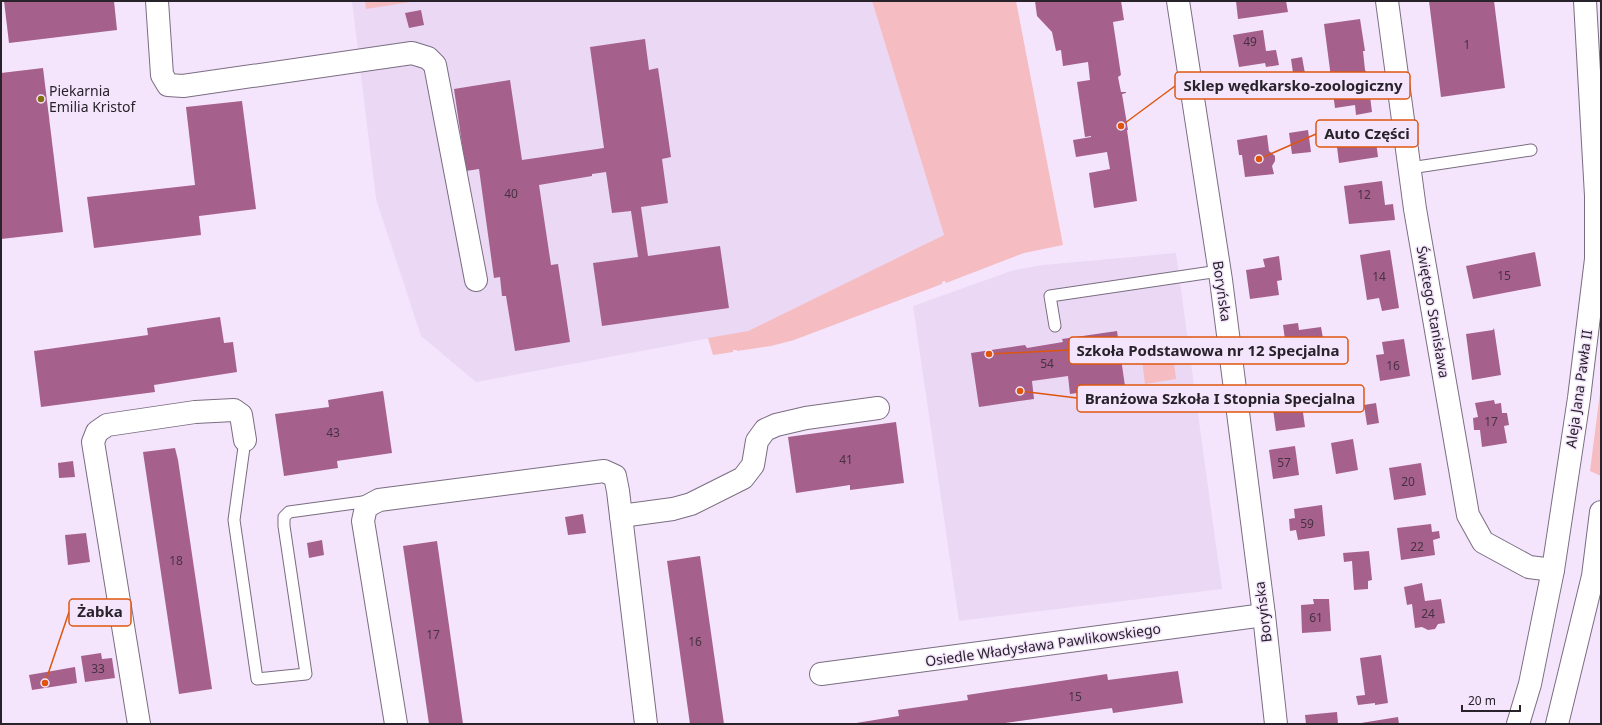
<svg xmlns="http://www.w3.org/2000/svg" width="1602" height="725" font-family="'Noto Sans',sans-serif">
  <rect width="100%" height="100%" fill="#f4e5fc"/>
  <g fill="#ead8f5">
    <polygon points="352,1 872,1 944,235 748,331 476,382 421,336 376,199"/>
    <polygon points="1176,253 1222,589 959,621 913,306 1014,270 1043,265"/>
  </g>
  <g fill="#f5bcc2">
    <polygon points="365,1 417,1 366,9"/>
    <polygon points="872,1 1016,1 1063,245 1024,253 946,283 945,281 942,282 942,284 794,340 771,346 737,351 737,350 733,350 733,352 713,355 708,338 748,331 944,235"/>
    <polygon points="1171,339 1176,379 1145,384 1140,344"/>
    <polygon points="1601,385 1601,476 1590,471"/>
  </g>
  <g fill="#a5608c">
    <polygon points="4,1 114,1 117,30 9,43"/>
    <polygon points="1035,1 1121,1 1124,20 1113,22 1121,75 1118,77 1121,92 1126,92 1126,93 1122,94 1128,130 1127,130 1137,201 1094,208 1089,173 1110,169 1107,152 1076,157 1073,140 1091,137 1091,136 1085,137 1077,82 1090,80 1088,62 1063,66 1061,50 1056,51 1052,32 1037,16"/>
    <polygon points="1236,1 1286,1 1288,12 1238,19"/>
    <polygon points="1429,1 1494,1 1505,88 1441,97"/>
    <polygon points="421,10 424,25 409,28 405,13"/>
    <polygon points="1360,19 1365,51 1363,51 1365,70 1367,73 1372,112 1356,115 1355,105 1335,108 1324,24"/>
    <polygon points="1263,30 1266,51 1276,50 1279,65 1266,67 1265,63 1239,67 1233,35"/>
    <polygon points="645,39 649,70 658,68 671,157 662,159 668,203 641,207 648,256 720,246 729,308 602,326 593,263 638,257 631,211 612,213 606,172 592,174 592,176 539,185 551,265 558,264 570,342 515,351 506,296 502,296 500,277 494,278 479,169 466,171 454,89 510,80 522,160 604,148 590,47"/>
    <polygon points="1302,57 1306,79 1294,80 1291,59"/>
    <polygon points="43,68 63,232 1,239 1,73"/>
    <polygon points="242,101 256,209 199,216 201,235 94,248 87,197 195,185 186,107"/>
    <polygon points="1374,126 1378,157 1339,163 1335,131"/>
    <polygon points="1308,130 1311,152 1292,154 1289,133"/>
    <polygon points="1267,135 1269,151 1275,156 1275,161 1272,166 1274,174 1245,177 1242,155 1239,155 1237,140"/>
    <polygon points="1382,181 1385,205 1393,204 1395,220 1349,224 1344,186"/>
    <polygon points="1390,250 1399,308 1382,311 1379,298 1367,300 1360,255"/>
    <polygon points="1535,252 1541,286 1473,299 1466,266"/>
    <polygon points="1279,256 1282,280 1277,281 1279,295 1250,299 1246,270 1265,267 1263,259"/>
    <polygon points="220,317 224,343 233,342 237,372 154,385 155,392 41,407 34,351 148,335 147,328"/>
    <polygon points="1298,323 1299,330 1321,327 1323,338 1318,339 1319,354 1316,355 1316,359 1288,362 1283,325"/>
    <polygon points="1494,328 1501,375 1472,380 1466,334 1493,330"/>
    <polygon points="1117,331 1125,386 1070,394 1068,376 1032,381 1034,399 979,407 971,353 1025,345 1027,348 1063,342 1062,339"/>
    <polygon points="1404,339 1410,376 1380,381 1376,355 1384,354 1382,342"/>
    <polygon points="383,391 392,453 337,461 338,468 284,476 275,414 329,407 328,400"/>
    <polygon points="1301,398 1305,427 1276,431 1272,402"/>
    <polygon points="1494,400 1495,404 1501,403 1502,413 1507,413 1509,425 1504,426 1507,443 1482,447 1480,430 1474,430 1473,418 1478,417 1475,403"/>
    <polygon points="1376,403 1379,423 1367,425 1364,405"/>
    <polygon points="896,422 904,483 850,490 850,485 796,493 788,437"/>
    <polygon points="1353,439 1358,470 1336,474 1331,443"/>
    <polygon points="1295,446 1299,475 1273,479 1269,450"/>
    <polygon points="175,448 178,460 212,689 179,694 143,452"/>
    <polygon points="73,461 75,477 59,478 58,463"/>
    <polygon points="1421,463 1426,495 1394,500 1389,468"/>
    <polygon points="1322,505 1325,536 1298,540 1296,530 1290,531 1289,519 1295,518 1294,509"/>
    <polygon points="583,514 586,533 568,535 565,517"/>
    <polygon points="1431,524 1432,532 1439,531 1440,538 1433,540 1435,555 1401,560 1397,528"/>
    <polygon points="86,533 90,562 68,565 65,535"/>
    <polygon points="322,540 324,555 309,558 307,543"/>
    <polygon points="437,541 463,724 429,724 403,546"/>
    <polygon points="1369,551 1372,580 1368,581 1368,589 1354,590 1352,561 1344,562 1343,553"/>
    <polygon points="700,556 724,724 690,724 667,561"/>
    <polygon points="1422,583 1425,601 1441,599 1445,623 1438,624 1435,629 1428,630 1422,627 1415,628 1412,604 1407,605 1404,587"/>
    <polygon points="1313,599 1329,599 1331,631 1302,633 1301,605 1314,604"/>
    <polygon points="101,653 102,659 112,658 115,678 85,682 81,656"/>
    <polygon points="1381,655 1388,703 1375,705 1375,703 1358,705 1356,696 1365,695 1360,658"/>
    <polygon points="75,667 77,683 32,690 29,675"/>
    <polygon points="1178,671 1183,703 1113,713 1112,708 998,724 850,724 899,716 898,710 968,700 967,695 1107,674 1108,680"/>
    <polygon points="1337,712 1338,724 1306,724 1305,715"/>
    <polygon points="1398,717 1399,724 1361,724 1361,723"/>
  </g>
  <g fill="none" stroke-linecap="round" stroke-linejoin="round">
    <defs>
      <g id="lane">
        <polyline points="1410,168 1531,150"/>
        <polyline points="1055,326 1050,296 1219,271"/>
        <polyline points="245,440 234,520 257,679 306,674 284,526 284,517 289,512 370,501"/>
      </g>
      <g id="street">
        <polyline points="157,1 162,75 168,85 183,86 412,53 428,58 435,65 476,280"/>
        <polyline points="1178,1 1221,280 1264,615 1276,724"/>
        <polyline points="1387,1 1415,209 1468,515 1483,542 1529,567 1553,570"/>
        <polyline points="621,516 673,509 691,504 743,478 753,465 757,441 765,430 776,425 806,418 878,408"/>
        <polyline points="821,674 1264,615"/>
        <polyline points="139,724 93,442 97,432 107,425 195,412 234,410 241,415 245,440"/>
        <polyline points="396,724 363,521 366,507 379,500 604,471 615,476 618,491 646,724"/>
      </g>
      <g id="secondary">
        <polyline points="1518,724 1530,684 1553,570 1579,398 1596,259 1596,196 1585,1"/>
        <polyline points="1557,724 1593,576 1601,512"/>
      </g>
    </defs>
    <use href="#lane" stroke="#7a6d81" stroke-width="13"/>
    <use href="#street" stroke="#7a6d81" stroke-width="24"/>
    <use href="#secondary" stroke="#7a6d81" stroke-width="24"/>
    <use href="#lane" stroke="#fff" stroke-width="11"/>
    <use href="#street" stroke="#fff" stroke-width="22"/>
    <use href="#secondary" stroke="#fff" stroke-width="22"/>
  </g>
  <circle fill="#807010" stroke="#f4e5fc" stroke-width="1.5" cx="41" cy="99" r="4"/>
  <g text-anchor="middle" stroke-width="3" stroke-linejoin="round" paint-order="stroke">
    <g font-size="12" fill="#473243">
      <text x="1250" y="46">49</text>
      <text x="1467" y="49">1</text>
      <text x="511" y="198">40</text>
      <text x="1364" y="199">12</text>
      <text x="1504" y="280">15</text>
      <text x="1379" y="281">14</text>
      <text x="1047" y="368">54</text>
      <text x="1393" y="370">16</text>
      <text x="1491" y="426">17</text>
      <text x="333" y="437">43</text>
      <text x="846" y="464">41</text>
      <text x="1284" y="467">57</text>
      <text x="1408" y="486">20</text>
      <text x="1307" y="528">59</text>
      <text x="1417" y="551">22</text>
      <text x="176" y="565">18</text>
      <text x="1428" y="618">24</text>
      <text x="1316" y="622">61</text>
      <text x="433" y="639">17</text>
      <text x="695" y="646">16</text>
      <text x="98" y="673">33</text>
      <text x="1075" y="701">15</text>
    </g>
    <g font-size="14" fill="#28232b" stroke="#f4e5fc" text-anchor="start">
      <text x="49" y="96">Piekarnia<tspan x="49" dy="16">Emilia Kristof</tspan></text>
    </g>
    <g font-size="14" fill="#28232b" stroke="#f4e5fc">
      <text transform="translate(1222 291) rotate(82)" y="5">Boryńska</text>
      <text transform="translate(1433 312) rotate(80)" y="5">Świętego Stanisława</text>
      <text transform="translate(1579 389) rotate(-82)" y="5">Aleja Jana Pawła II</text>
      <text transform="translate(1263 612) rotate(-97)" y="5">Boryńska</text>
      <text transform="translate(1043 645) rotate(-8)" y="5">Osiedle Władysława Pawlikowskiego</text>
    </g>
  </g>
  <path fill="none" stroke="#de560e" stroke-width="1.5" d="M1121 126L1175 86M1259 159L1316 134M989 354L1069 350M1020 391L1077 398M45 683L69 612"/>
  <g fill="#de560e" stroke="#f4e5fc" stroke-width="1.5">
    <circle cx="1121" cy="126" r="4"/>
    <circle cx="1259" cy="159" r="4"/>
    <circle cx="989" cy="354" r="4"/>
    <circle cx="1020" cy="391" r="4"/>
    <circle cx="45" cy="683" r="4"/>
  </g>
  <g fill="#f4e5fc" stroke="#de560e" stroke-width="1.5">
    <rect x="1175" y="72" width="235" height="27" rx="4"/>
    <rect x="1316" y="120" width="102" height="27" rx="4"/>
    <rect x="1069" y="337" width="279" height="27" rx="4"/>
    <rect x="1077" y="385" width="287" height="27" rx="4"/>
    <rect x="69" y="599" width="62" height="27" rx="4"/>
  </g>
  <g font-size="15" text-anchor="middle" font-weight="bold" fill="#28232b">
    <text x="1293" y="91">Sklep wędkarsko-zoologiczny</text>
    <text x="1367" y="139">Auto Części</text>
    <text x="1208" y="356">Szkoła Podstawowa nr 12 Specjalna</text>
    <text x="1220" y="404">Branżowa Szkoła I Stopnia Specjalna</text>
    <text x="100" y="617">Żabka</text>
  </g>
  <rect width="1602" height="725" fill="none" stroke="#28232b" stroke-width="4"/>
  <path d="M1462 705v6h58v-6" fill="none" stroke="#28232b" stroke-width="2"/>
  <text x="1468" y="705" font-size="12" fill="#28232b" stroke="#f4e5fc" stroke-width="3" paint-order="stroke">20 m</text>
</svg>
